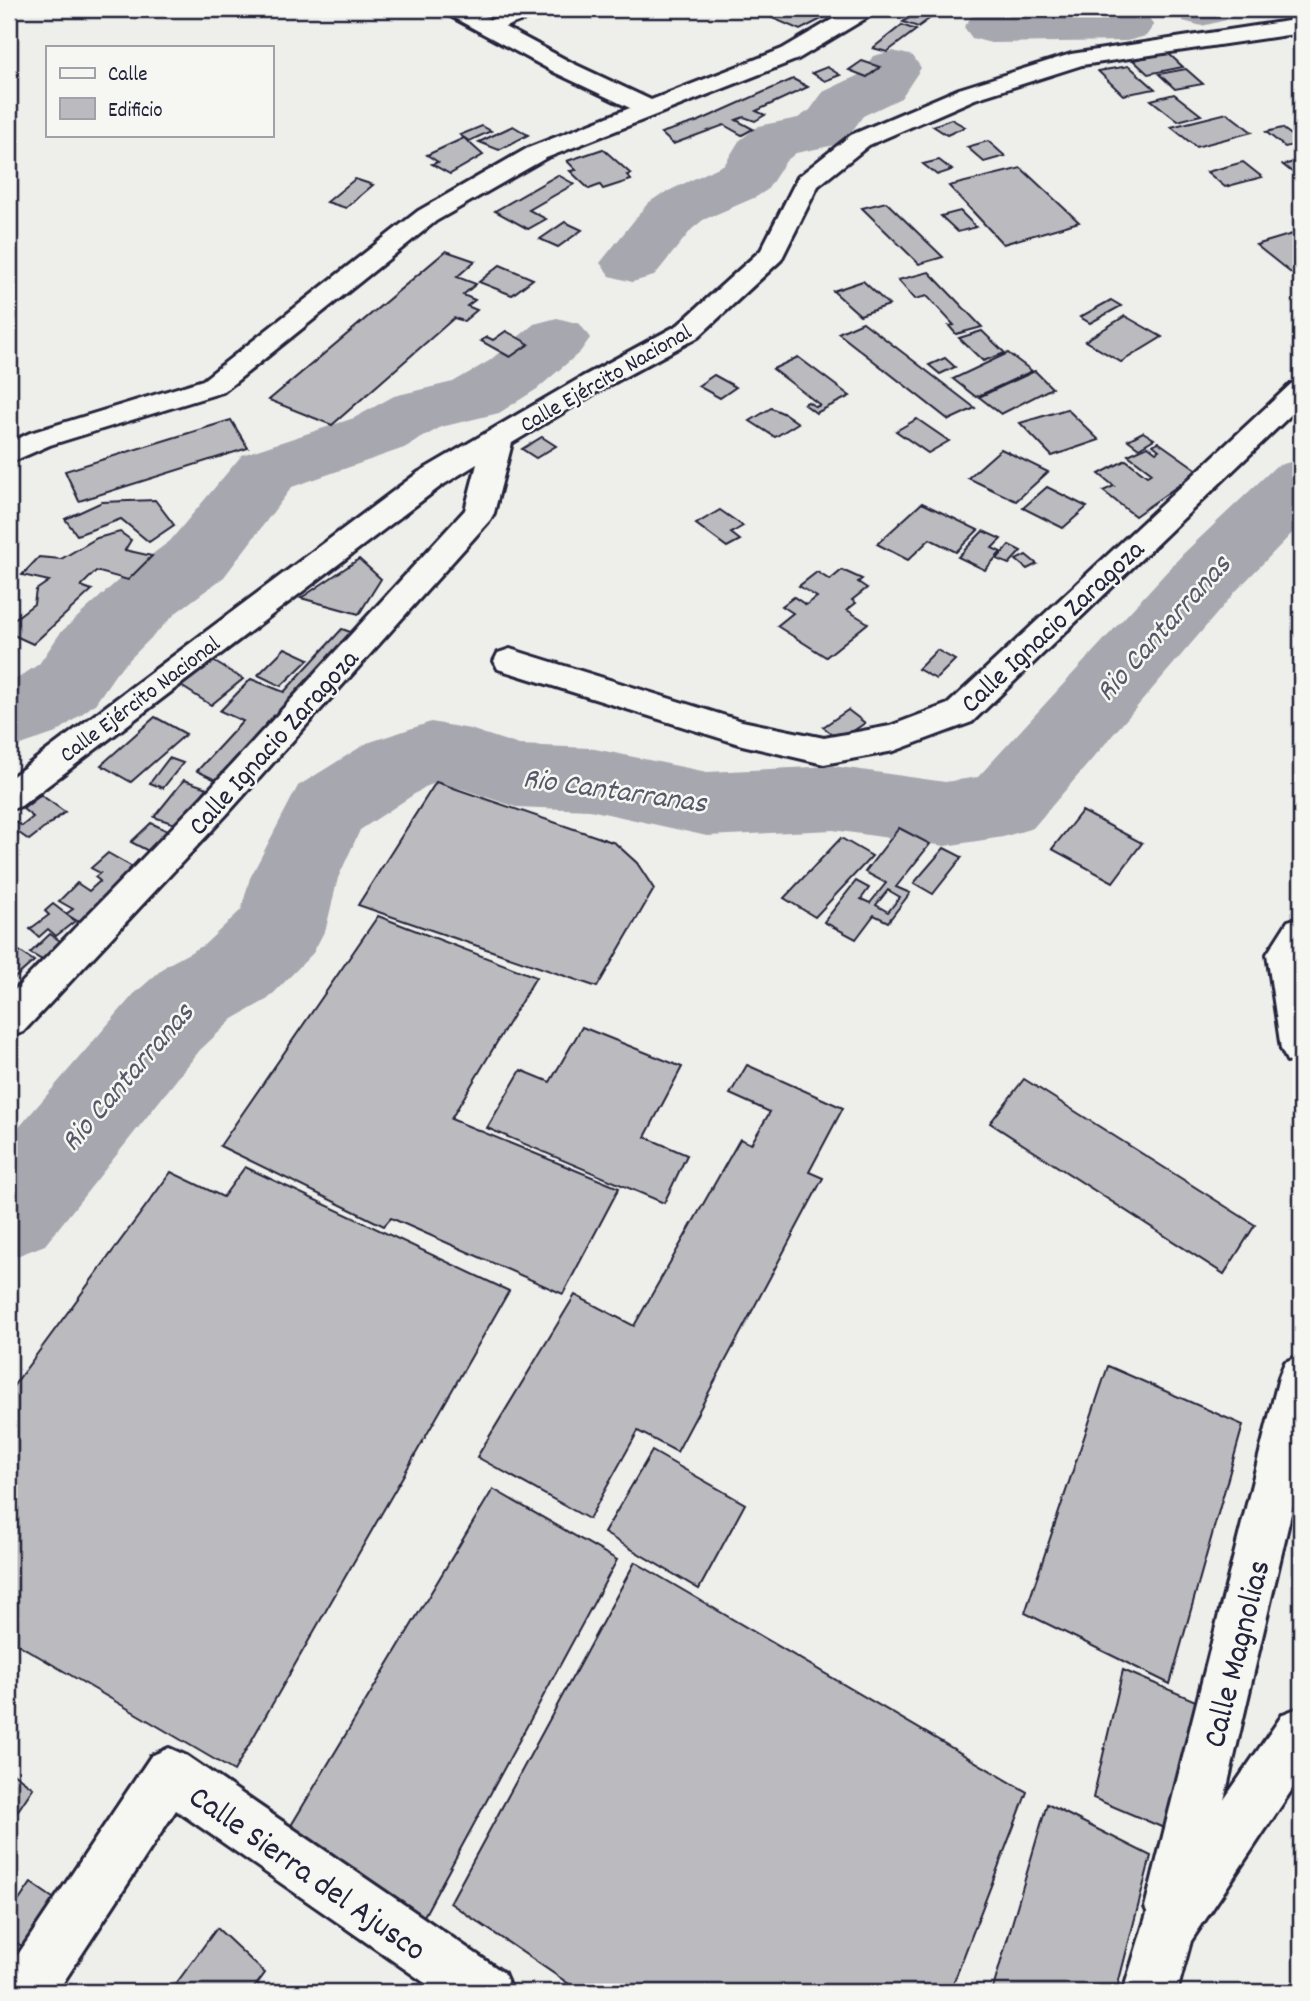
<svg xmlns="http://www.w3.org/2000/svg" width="1310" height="2001" font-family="Dekko,sans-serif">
  <rect width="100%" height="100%" fill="#eeeeeb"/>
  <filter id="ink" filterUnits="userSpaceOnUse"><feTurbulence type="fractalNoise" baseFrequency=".0143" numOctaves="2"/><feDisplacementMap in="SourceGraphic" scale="14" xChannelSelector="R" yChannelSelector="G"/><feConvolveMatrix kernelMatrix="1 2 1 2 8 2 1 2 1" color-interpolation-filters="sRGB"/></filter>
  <g filter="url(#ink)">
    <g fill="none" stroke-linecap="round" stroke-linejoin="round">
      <g fill="#a7a7af" fill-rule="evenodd">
        <polygon points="1127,9 1146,14 1154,25 1146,36 1127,41 991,43 972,38 964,27 972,16 991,11"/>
        <polygon points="1176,9 1233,9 1226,20 1202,26 1183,21"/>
        <polygon points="893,51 913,56 921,68 901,98 863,116 850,134 835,145 796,153 786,161 767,190 756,197 703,220 692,229 654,276 632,282 610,276 600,263 648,203 660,195 725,164 739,141 758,126 798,118 810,110 823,92 861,74 873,56"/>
        <polygon points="557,318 580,324 590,338 580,352 537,389 499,413 441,427 404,448 292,487 224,577 177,612 117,672 95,704 56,733 9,749 9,684 39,664 61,632 123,576 170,541 242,455 354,418 394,396 453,382 489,361 534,324"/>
        <polygon points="1301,459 1301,524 1237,590 1033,828 1003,837 945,846 833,830 707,836 590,810 516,807 462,789 433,784 425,787 360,830 338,878 326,928 313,953 268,999 233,1019 200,1050 45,1245 9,1259 9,1139 134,994 167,965 204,945 241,910 250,878 298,786 367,743 431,722 470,729 519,745 590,748 707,772 833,766 945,782 978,777 1183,554 1276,466"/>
      </g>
    </g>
    <g fill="#bbbbbf" stroke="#22223b" stroke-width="2" fill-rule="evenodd">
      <polygon points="789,9 798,12 805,9 841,9 800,30 754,10"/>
      <polygon points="922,9 943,9 918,27 903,22"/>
      <polygon points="902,25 916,30 887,52 873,48"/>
      <polygon points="1168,53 1183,67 1148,74 1133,60"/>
      <polygon points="862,61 880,67 867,77 849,70"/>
      <polygon points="1129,66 1155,89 1123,95 1098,71"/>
      <polygon points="827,67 840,75 825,81 812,73"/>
      <polygon points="1186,69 1203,84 1175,89 1159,74"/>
      <polygon points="793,79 808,87 756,111 765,115 755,121 744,117 736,120 753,129 742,135 724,125 673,144 661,133 699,121"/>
      <polygon points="1174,94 1201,115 1178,121 1151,100"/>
      <polygon points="1227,113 1252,132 1196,147 1171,127"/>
      <polygon points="951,119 965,127 947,135 933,126"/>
      <polygon points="482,126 491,131 469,141 460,135"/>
      <polygon points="513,126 528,135 499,150 479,142"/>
      <polygon points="1282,128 1301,142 1301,143 1285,147 1266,132"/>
      <polygon points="464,138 483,155 450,174 432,164 438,162 427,155"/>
      <polygon points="988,141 1005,156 984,162 967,147"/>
      <polygon points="603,149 631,174 627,175 631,180 603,189 600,185 589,189 570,171 576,170 567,161"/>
      <polygon points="939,160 952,170 937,175 923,164"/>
      <polygon points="1301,160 1301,179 1283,165"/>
      <polygon points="1243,162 1262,177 1225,187 1207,172"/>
      <polygon points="1021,168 1079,222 1003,244 949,186"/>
      <polygon points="558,175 574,184 529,210 546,219 528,229 495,211"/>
      <polygon points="355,179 373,185 346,208 327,202"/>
      <polygon points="886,202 943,257 919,264 862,208"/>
      <polygon points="960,211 976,227 958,232 941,216"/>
      <polygon points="565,222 582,230 558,247 540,239"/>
      <polygon points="1292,234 1301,241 1301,281 1256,245"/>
      <polygon points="446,251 475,261 457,277 476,284 463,295 475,300 467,306 477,310 464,321 454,318 332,425 269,400"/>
      <polygon points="500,265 533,279 512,295 479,282"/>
      <polygon points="929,272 982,327 956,334 949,326 954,325 927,296 915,299 898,280"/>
      <polygon points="863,281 889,305 860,315 833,291"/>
      <polygon points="1111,300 1121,306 1090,323 1080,317"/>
      <polygon points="1125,316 1162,337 1121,362 1085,341"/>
      <polygon points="863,322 975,408 949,420 838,333"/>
      <polygon points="506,331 529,344 510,357 481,341 487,337 493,340"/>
      <polygon points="982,331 1005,353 983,361 959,338"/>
      <polygon points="1008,353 1032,371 976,397 953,379"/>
      <polygon points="798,357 850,396 816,413 804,404 808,402 816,407 820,405 773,369"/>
      <polygon points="945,358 955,367 940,374 929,365"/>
      <polygon points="1035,371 1052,388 1001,414 979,397"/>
      <polygon points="714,375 736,387 720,398 698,386"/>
      <polygon points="771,408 785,414 798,423 775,437 750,421"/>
      <polygon points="1067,409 1099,440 1052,456 1020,423"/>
      <polygon points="917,419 949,441 928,453 896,431"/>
      <polygon points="231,420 248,448 79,501 65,471"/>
      <polygon points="1143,432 1154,439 1139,448 1128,440"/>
      <polygon points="542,437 556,446 536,458 522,449"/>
      <polygon points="1158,442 1199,471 1135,516 1103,491 1114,486 1099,474 1126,460 1147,476 1152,473 1128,455 1148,446 1156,452 1159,450 1153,445"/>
      <polygon points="1001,449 1048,472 1016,501 968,478"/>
      <polygon points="1047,487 1087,507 1063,528 1023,508"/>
      <polygon points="155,500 174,525 149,542 121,519 77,535 65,519 102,502"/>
      <polygon points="922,503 978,530 956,552 930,539 908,560 877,544"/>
      <polygon points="720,510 743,526 731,533 740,540 727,547 696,524"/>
      <polygon points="983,531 1001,539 992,548 1001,552 985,570 958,557"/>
      <polygon points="120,532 131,540 125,550 152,556 128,580 96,571 81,586 92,590 33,644 9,633 9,623 34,604 36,590 49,581 22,575 39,557 61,559 97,538"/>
      <polygon points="1009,545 1021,551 1009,564 997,559"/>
      <polygon points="1026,555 1037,564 1027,569 1016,560"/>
      <polygon points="359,559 381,579 359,614 301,598"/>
      <polygon points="842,570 862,579 858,582 867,588 852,600 856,603 847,610 868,623 826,657 777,626 793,613 782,606 794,597 806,605 817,597 799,586 817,572 830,580"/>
      <polygon points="342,629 353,633 220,782 197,771 243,721 220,711 251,679 284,692"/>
      <polygon points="285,648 309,659 281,686 258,675"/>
      <polygon points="937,650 955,660 936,679 918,669"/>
      <polygon points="213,661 243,679 211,705 181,686"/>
      <polygon points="848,710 865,723 840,740 823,727"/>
      <polygon points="155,717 186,734 131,782 101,765"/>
      <polygon points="169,758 183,763 163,788 150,783"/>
      <polygon points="184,780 207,788 178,825 154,817"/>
      <polygon points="436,782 615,843 637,863 654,889 597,987 358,905"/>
      <polygon points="41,795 65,812 29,840 19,833 9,841 9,822 12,819 22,826 33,817 23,809"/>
      <polygon points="1082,811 1142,843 1113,882 1052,849"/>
      <polygon points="151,823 174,834 154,854 131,842"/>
      <path d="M899,828L930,844L896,887L910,893L888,922L874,915L856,939L824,922L856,881L869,888L861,899L870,903L886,883L865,872ZM888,890L900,897L888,912L876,905Z"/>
      <polygon points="841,838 872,856 815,917 784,898"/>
      <polygon points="944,848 962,857 933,894 914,883"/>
      <polygon points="108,853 143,873 87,927 66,914 73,909 59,901 77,883 89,891 100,881 95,877 100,873 91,868"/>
      <polygon points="53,904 75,921 56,936 48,929 39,937 30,929 49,915 45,911"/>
      <polygon points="378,916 536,977 451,1119 619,1188 563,1294 391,1218 384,1226 220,1146"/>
      <polygon points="50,934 72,949 45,974 34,967 42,960 30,953"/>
      <polygon points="9,944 34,961 9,983"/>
      <polygon points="582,1027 682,1067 645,1137 687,1155 664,1203 487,1128 521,1070 550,1082"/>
      <polygon points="747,1065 843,1108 809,1172 823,1178 677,1452 638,1431 589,1519 477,1457 575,1295 634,1326 740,1139 751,1144 770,1112 730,1094"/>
      <polygon points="1024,1079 1255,1225 1224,1274 990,1123"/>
      <polygon points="245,1167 509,1291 234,1771 9,1639 9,1392 171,1172 223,1197"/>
      <polygon points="1108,1366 1243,1425 1170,1684 1025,1613"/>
      <polygon points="652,1451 745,1504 699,1589 604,1533"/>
      <polygon points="493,1489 617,1560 423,1918 289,1829"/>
      <polygon points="635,1562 1027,1792 950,1992 581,1992 450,1903"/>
      <polygon points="1123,1670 1198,1702 1171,1831 1093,1798"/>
      <polygon points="9,1770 33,1788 9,1824"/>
      <polygon points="1047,1804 1151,1856 1116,1992 992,1992"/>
      <polygon points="31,1883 66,1907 35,1956 9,1937 9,1915"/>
      <polygon points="217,1928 265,1973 251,1992 170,1992"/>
    </g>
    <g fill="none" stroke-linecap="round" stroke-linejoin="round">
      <defs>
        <polygon id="lane" points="522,9 545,9 543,13 494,31 488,32 479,27 482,23"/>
        <g id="street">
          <polygon points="444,9 471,9 572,63 651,100 782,49 850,9 876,9 873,14 798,59 546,158 436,221 223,392 50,445 9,463 9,443 30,433 203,380 418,211 528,148 630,108 556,73 447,14"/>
          <polygon points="1301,19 1301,33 1082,65 975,99 869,145 818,186 781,260 698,337 602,389 512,443 494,513 490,520 227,814 23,1032 9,1037 9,996 203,796 465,510 477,464 441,486 21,806 9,810 9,779 419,472 582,377 678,325 761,250 798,177 851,135 959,89 1071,54"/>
          <polygon points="1301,381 1301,405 972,722 894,751 824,764 742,745 498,669 494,661 498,653 510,649 742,721 824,738 890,726 948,704 1291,384"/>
          <polygon points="1301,917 1301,1066 1287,1061 1281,1049 1267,954 1288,921"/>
          <polygon points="1301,1355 1301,1471 1199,1907 1191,1926 1172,1934 1153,1926 1145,1907 1279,1377 1285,1362"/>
          <polygon points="169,1748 187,1756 504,1973 512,1992 438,1992 176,1810 57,1992 9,1992 9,1968 151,1756"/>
        </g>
        <polygon id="secondary" points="1301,1707 1301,1776 1191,1941 1177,1992 1123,1992 1148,1910 1283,1714"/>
      </defs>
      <use href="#lane" stroke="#22223b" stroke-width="5"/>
      <use href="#street" stroke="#22223b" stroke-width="6"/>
      <use href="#secondary" stroke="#22223b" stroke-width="6"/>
      <use href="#lane" fill="#f6f6f2" fill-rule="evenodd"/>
      <use href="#street" fill="#f6f6f2" fill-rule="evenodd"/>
      <use href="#secondary" fill="#f6f6f2" fill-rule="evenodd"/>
    </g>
  </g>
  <g text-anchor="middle" stroke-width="5" stroke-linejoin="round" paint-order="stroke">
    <g font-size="23" fill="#22223b" stroke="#f6f6f2">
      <text transform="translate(605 377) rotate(-30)" y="8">Calle Ejército Nacional</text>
      <text transform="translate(139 698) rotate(-37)" y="8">Calle Ejército Nacional</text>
    </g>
    <g font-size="28" fill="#22223b" stroke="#f6f6f2">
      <text transform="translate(1051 625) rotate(-43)" y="10">Calle Ignacio Zaragoza</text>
      <text transform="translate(272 741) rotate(-48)" y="10">Calle Ignacio Zaragoza</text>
    </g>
    <g font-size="30" font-style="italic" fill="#575769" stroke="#f6f6f2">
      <text transform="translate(1162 627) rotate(-48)" y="10">Rio Cantarranas</text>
      <text transform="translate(615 789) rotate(8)" y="10">Rio Cantarranas</text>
      <text transform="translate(126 1076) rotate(-49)" y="10">Rio Cantarranas</text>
    </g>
    <g font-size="33" fill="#22223b" stroke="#f6f6f2">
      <text transform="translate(1234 1653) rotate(-76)" y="12">Calle Magnolias</text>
      <text transform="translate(309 1871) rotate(35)" y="12">Calle Sierra del Ajusco</text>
    </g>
  </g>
  <rect width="1310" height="2001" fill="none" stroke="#f6f6f2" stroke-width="35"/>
  <rect x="18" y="18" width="1275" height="1966" fill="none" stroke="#22223b" stroke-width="2.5" filter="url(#ink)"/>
  <rect x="46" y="46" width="228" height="91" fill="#f6f6f2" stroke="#a1a1a9" stroke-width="2"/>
  <rect x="60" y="68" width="35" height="10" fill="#f6f6f2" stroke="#a1a1a9" stroke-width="2"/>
  <text x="108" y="80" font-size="21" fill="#22223b">Calle</text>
  <rect x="60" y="98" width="35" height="21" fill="#bbbbbf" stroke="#a1a1a9" stroke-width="2"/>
  <text x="108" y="116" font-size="21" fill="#22223b">Edificio</text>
</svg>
